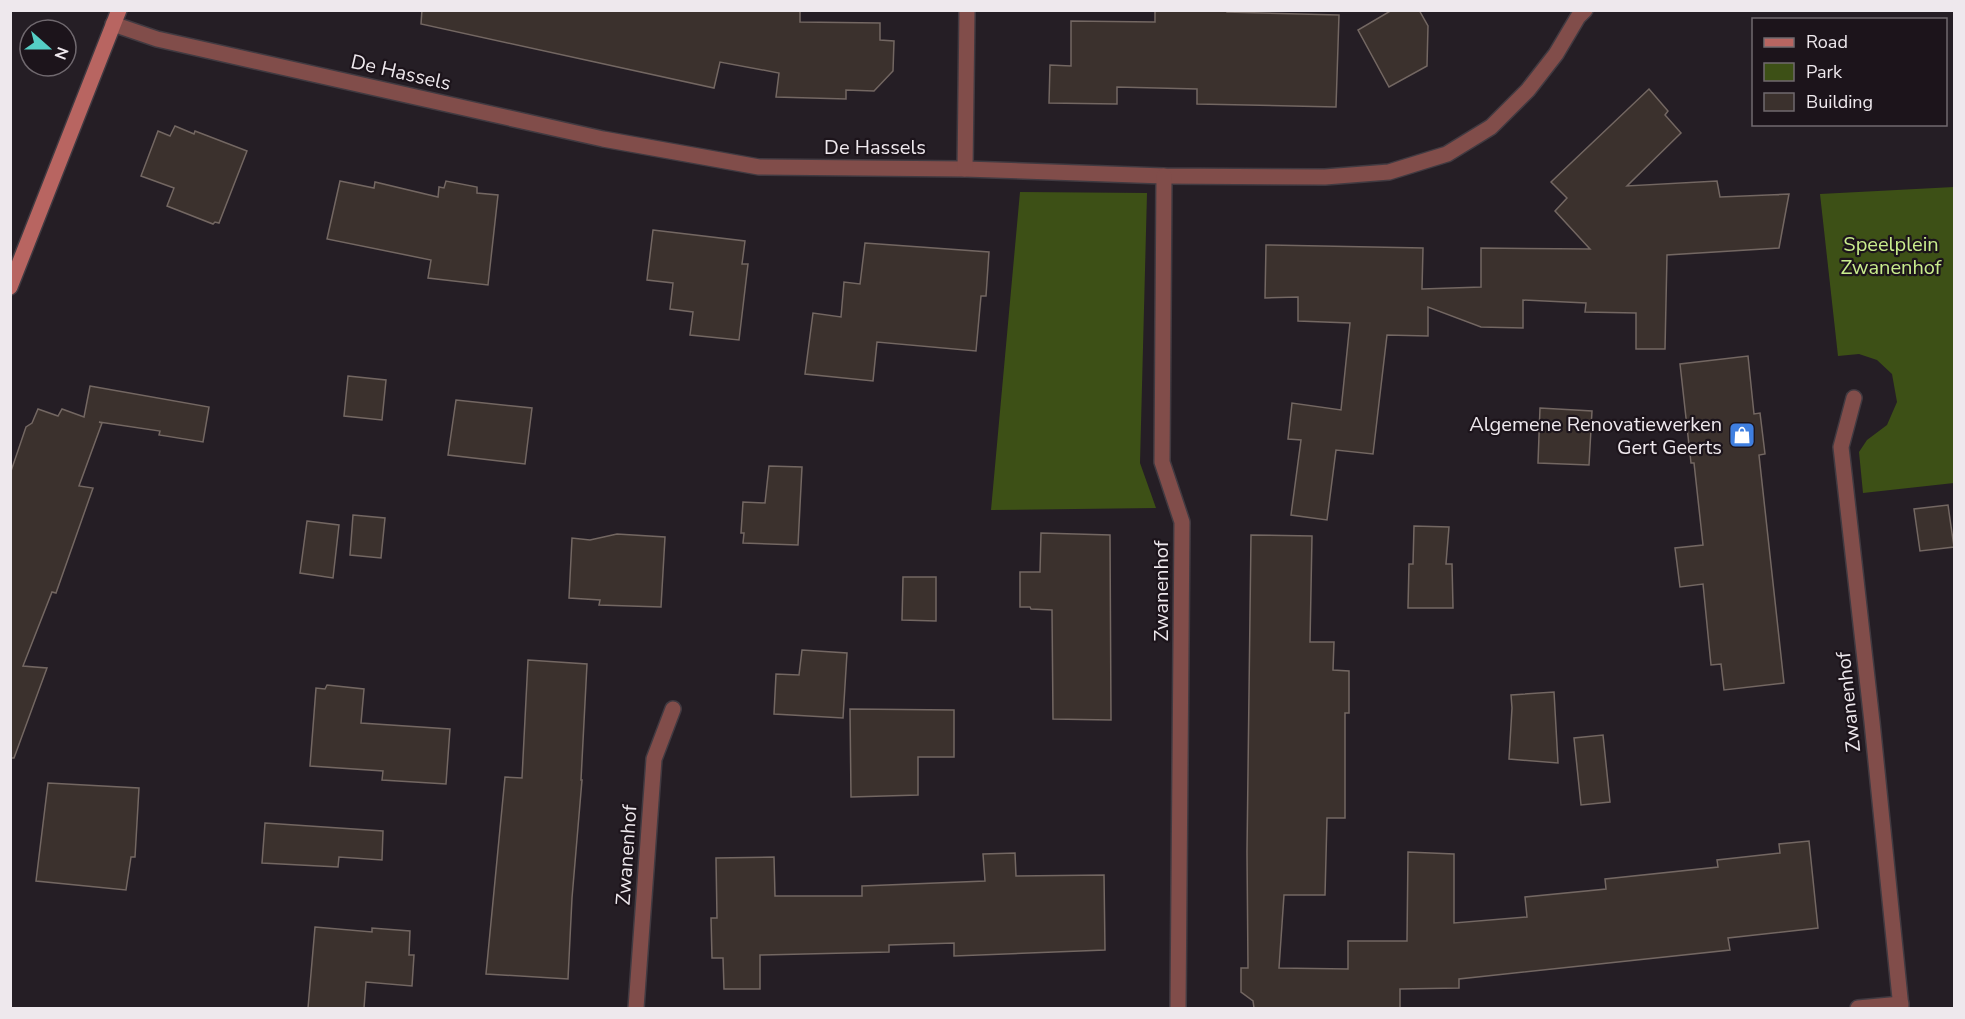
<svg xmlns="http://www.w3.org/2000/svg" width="1965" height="1019" font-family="'Nunito Sans',sans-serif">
  <rect width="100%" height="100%" fill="#251e25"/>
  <g fill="#3d5016">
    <polygon points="1954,187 1954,483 1863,493 1859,452 1867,440 1887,425 1897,402 1892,374 1877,360 1859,354 1838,356 1820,194"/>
    <polygon points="1020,192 1147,193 1140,463 1156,508 991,510"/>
  </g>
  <g fill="#3b312d" stroke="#736762" stroke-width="1.5">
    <polygon points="422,10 800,10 800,22 880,23 880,40 894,41 893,71 874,91 846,90 846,99 776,97 779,73 720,62 714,88 421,24"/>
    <polygon points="1155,10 1227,10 1227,12 1339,15 1336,107 1197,104 1197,89 1117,87 1117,104 1049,103 1050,65 1071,66 1071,21 1155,22"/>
    <polygon points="1392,10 1419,10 1428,26 1427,66 1389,87 1358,30"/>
    <polygon points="1649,89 1668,111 1665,115 1681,133 1627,186 1717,181 1720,197 1789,194 1779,248 1667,255 1665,349 1636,349 1636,313 1585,312 1586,303 1523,300 1523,328 1481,327 1428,307 1428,336 1387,335 1373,454 1336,450 1327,520 1291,515 1301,440 1288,439 1292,403 1341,410 1350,323 1298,321 1298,297 1265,298 1266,245 1423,248 1422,289 1481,287 1481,248 1590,249 1555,211 1567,198 1551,182"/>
    <polygon points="175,126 194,134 195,131 247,151 219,223 215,222 213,224 167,206 174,188 141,176 158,131 170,136"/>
    <polygon points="340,181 374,188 375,182 438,197 439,187 444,188 446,181 477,187 477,193 498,195 488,285 428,278 431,260 327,239"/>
    <polygon points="653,230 745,241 742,264 748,264 739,340 690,335 693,312 670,309 673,283 647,280"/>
    <polygon points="865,243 989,252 986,296 981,296 976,351 877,342 873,381 805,374 813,313 841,317 844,282 860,284"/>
    <polygon points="1748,356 1754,414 1760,413 1765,454 1759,455 1784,683 1724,690 1721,664 1711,665 1703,584 1680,587 1675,548 1703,545 1694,463 1691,463 1680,364"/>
    <polygon points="348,376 386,380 382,420 344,416"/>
    <polygon points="90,386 209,407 203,442 159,435 160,431 99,422 102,423 79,486 93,488 56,593 52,592 23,666 47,668 14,758 10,758 10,474 26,427 32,423 38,409 58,416 62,409 84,417"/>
    <polygon points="456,400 532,408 525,464 448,455"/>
    <polygon points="1540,408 1592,411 1589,465 1538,463"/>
    <polygon points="769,466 802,467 798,545 743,543 744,533 741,533 743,502 765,503"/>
    <polygon points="1948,505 1954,547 1920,551 1914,509"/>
    <polygon points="353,515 385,518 381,558 350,555"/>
    <polygon points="307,521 339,525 333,578 300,573"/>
    <polygon points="1414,526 1449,527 1446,564 1452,564 1453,608 1408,608 1409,564 1413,564"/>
    <polygon points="1041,533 1110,535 1111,720 1053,719 1052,610 1031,609 1030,607 1020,607 1020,572 1040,572"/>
    <polygon points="617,534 665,537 661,607 599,605 600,600 569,598 572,538 590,540"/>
    <polygon points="1251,535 1312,536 1310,642 1334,642 1333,670 1349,671 1349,713 1345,713 1345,818 1327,818 1325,895 1284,895 1279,968 1348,969 1348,941 1407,941 1408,852 1454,854 1454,923 1527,917 1525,897 1606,889 1605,879 1718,867 1717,860 1780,853 1779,844 1809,841 1818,928 1728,938 1730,950 1459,979 1459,988 1400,989 1400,1008 1254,1008 1253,1001 1241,992 1241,968 1248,968 1247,852"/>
    <polygon points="903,577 936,577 936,621 902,620"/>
    <polygon points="802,650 847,653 843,718 774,714 776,674 799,675"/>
    <polygon points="528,660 587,664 581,780 582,780 572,898 568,979 486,974 505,777 522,778"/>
    <polygon points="327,685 364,689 361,723 450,729 446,784 382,780 383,771 310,766 316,688 325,689"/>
    <polygon points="1554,692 1558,763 1509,759 1512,708 1511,695"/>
    <polygon points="850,709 954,710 954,757 918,757 918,795 851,797"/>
    <polygon points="1603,735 1610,802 1581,805 1574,738"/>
    <polygon points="48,783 139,788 135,857 131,857 126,890 36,881"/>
    <polygon points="265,823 383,831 382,860 339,857 338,867 262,863"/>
    <polygon points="1015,853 1016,876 1104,875 1105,950 954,956 954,943 889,945 889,952 760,955 760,989 724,989 723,958 712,958 711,918 717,918 716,858 774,857 775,896 862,896 862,886 985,881 983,854"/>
    <polygon points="315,927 372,932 372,928 410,931 409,955 414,955 412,986 366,982 364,1008 308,1008"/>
  </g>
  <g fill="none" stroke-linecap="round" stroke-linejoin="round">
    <defs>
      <g id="street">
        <polyline points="113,24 157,39 603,139 759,167 965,169 1164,176 1325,177 1389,172 1447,154 1491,127 1528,90 1556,54 1578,17 1585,10"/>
        <polyline points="965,169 967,10"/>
        <polyline points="1164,176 1162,462 1182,522 1178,1008"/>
        <polyline points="1854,398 1841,447 1872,722 1901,1008"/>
        <polyline points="636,1008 654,759 673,709"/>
        <polyline points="1858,1008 1901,1004"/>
      </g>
      <polyline id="secondary" points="10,287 119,10"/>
    </defs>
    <use href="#street" stroke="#413a41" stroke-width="18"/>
    <use href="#secondary" stroke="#413a41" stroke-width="18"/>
    <use href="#street" stroke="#814d4a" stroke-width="15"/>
    <use href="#secondary" stroke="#b86561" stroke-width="15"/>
  </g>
  <defs>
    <symbol id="shop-square" viewBox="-11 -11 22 22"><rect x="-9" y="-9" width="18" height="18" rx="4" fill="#3f7fe0" stroke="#1c141b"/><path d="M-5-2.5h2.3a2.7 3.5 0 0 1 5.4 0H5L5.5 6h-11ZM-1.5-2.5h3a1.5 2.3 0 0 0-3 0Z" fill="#fff"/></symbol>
  </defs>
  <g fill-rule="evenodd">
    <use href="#shop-square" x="1727" y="420" width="30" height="30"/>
  </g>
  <g text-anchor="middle" stroke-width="4.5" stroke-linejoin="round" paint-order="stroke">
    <g font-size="20" fill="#eee8ed" stroke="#1c141b">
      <text transform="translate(401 72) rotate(13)" y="7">De Hassels</text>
      <text x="875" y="154">De Hassels</text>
      <text transform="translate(1161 591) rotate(-90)" y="7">Zwanenhof</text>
      <text transform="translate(1848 702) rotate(-96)" y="7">Zwanenhof</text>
      <text transform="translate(626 855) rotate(-86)" y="7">Zwanenhof</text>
    </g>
    <g font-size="20" fill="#c9ed8d" stroke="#1c141b">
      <text x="1891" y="251">Speelplein<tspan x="1891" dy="23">Zwanenhof</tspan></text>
    </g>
    <g font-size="20" fill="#eee8ed" stroke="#1c141b" text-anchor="end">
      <text x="1722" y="431">Algemene Renovatiewerken<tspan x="1722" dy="23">Gert Geerts</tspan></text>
    </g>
  </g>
  <rect width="1965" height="1019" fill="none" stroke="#eee8ed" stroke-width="24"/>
  <rect x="1752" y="18" width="195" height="108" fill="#1c141b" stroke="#70696f" stroke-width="1.5"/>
  <rect x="1764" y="38" width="30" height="9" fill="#b86561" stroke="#70696f" stroke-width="1.5"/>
  <text x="1806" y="48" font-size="18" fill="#eee8ed">Road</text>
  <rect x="1764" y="63" width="30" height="18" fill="#3d5016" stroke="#70696f" stroke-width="1.5"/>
  <text x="1806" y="78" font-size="18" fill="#eee8ed">Park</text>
  <rect x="1764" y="93" width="30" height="18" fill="#3b312d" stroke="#70696f" stroke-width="1.5"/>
  <text x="1806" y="108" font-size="18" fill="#eee8ed">Building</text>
  <g transform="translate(48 48) rotate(111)"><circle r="28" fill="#1c141b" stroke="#70696f" stroke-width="1.5"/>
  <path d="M0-4.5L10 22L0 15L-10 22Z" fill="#55cec5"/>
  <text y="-9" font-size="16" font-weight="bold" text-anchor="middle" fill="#eee8ed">N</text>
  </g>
</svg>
